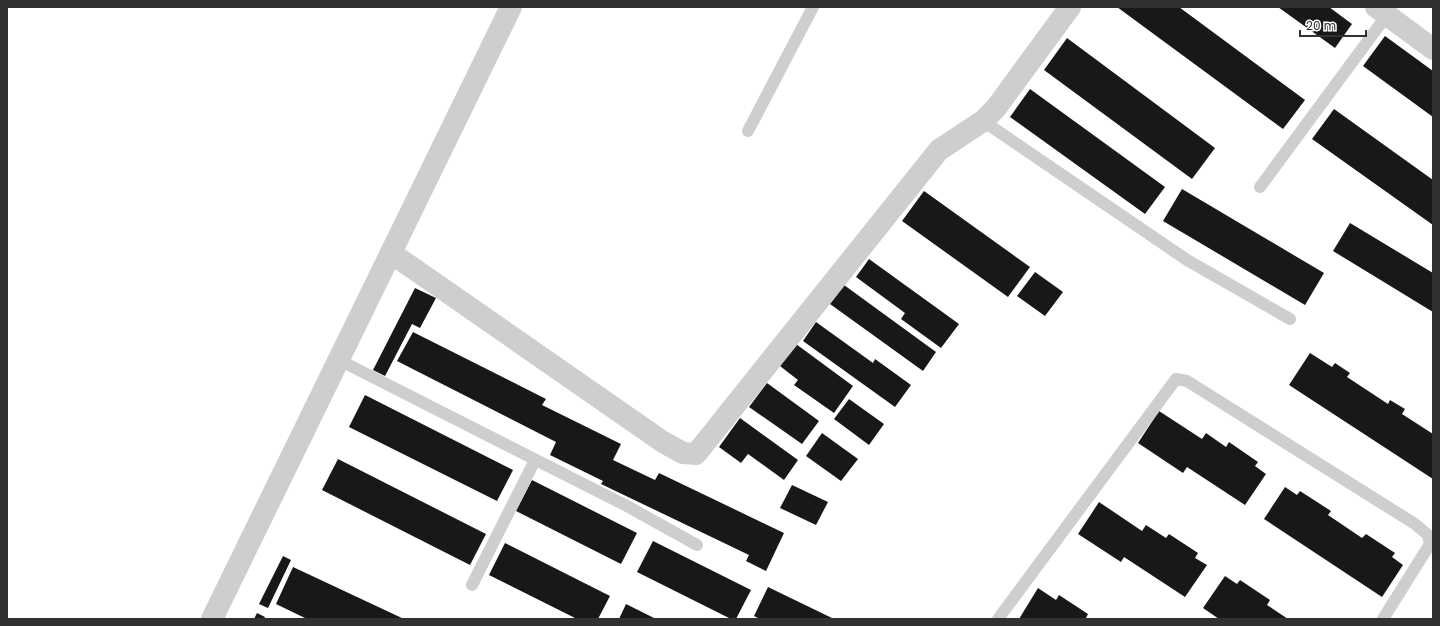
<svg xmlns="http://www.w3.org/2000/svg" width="1440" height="626" font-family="Poppins,sans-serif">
  <rect width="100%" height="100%" fill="#fff"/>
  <g fill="#181818">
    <polygon points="1117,7 1179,7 1305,100 1283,129"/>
    <polygon points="1278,7 1329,7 1352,24 1335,48"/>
    <polygon points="1385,36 1433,71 1433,117 1363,66"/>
    <polygon points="1067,38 1215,148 1192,179 1044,70"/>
    <polygon points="1030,89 1165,187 1145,214 1010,117"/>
    <polygon points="1334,109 1433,180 1433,225 1312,139"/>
    <polygon points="1182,189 1324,273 1305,305 1163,221"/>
    <polygon points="924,191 1030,267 1008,297 902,221"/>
    <polygon points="1350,223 1433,273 1433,312 1333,251"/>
    <polygon points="869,259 959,324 941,348 901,319 905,313 856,277"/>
    <polygon points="1035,272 1063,292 1045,316 1017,296"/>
    <polygon points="844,285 936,352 923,371 830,304"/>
    <polygon points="415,288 436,298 420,328 412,324 385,376 373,370"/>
    <polygon points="816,322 873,363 875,359 911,385 895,407 803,341"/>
    <polygon points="413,332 546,399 542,405 621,444 613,460 655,480 659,473 784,533 766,571 746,561 749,555 601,484 603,481 550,455 556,442 397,361"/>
    <polygon points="796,344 853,386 834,413 794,385 798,380 780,366"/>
    <polygon points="1310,353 1332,367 1335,363 1350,373 1347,377 1388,404 1390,400 1405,409 1402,414 1433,434 1433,479 1289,385"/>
    <polygon points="767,383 819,421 802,444 749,407"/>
    <polygon points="365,395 513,470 497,501 349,427"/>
    <polygon points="849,399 884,424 869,445 834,419"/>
    <polygon points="1159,411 1202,439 1206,433 1226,447 1229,442 1258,462 1255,466 1266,474 1245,505 1187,467 1183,473 1138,443"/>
    <polygon points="740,418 798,460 784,480 748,454 741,463 719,447"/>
    <polygon points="822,433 858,459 841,481 806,456"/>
    <polygon points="338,459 486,534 470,565 322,490"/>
    <polygon points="532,480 637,533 621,564 516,511"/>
    <polygon points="792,485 828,502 816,525 780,508"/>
    <polygon points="1285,487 1297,495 1300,491 1331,511 1328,515 1362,538 1366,534 1395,553 1392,557 1403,565 1382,597 1264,519"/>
    <polygon points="1099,502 1142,531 1146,525 1166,538 1169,534 1198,553 1195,558 1207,565 1185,597 1124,557 1121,562 1078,534"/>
    <polygon points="653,541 751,590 736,619 731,619 637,572"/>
    <polygon points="505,543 610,596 598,619 577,619 489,575"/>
    <polygon points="283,556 291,560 268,608 259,604"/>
    <polygon points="293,567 404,619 307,619 276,604"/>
    <polygon points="1225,576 1237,584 1240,580 1270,600 1267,605 1288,619 1219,619 1203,608"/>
    <polygon points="768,587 834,619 760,619 754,616"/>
    <polygon points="1038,588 1056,600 1059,595 1088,614 1086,618 1087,619 1019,619"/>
    <polygon points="626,604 656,619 619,619"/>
    <polygon points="257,613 265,617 264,619 254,619"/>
  </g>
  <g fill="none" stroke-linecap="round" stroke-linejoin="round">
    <g stroke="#cecece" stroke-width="12">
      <polyline points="983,121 1187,260 1290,319"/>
      <polyline points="748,131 813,7"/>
      <polyline points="1260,187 1387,15"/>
      <polyline points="339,360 627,506 697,545"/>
      <polyline points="472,585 535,460"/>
      <polyline points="998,619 1176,379 1187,381 1415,524 1428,535 1430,544 1383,619"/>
    </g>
    <g stroke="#cecece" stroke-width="22">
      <polyline points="1376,7 1433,49"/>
      <polyline points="391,253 663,442 683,453 696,454 939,150 983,121 996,108 1070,7"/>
      <polyline points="212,619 511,7"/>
    </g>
  </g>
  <rect width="1440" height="626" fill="none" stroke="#313131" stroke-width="16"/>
  <path d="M1300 30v6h66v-6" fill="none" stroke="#313131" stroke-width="2"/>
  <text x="1306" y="30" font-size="12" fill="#313131" stroke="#ffffff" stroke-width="3" paint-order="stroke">20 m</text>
</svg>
